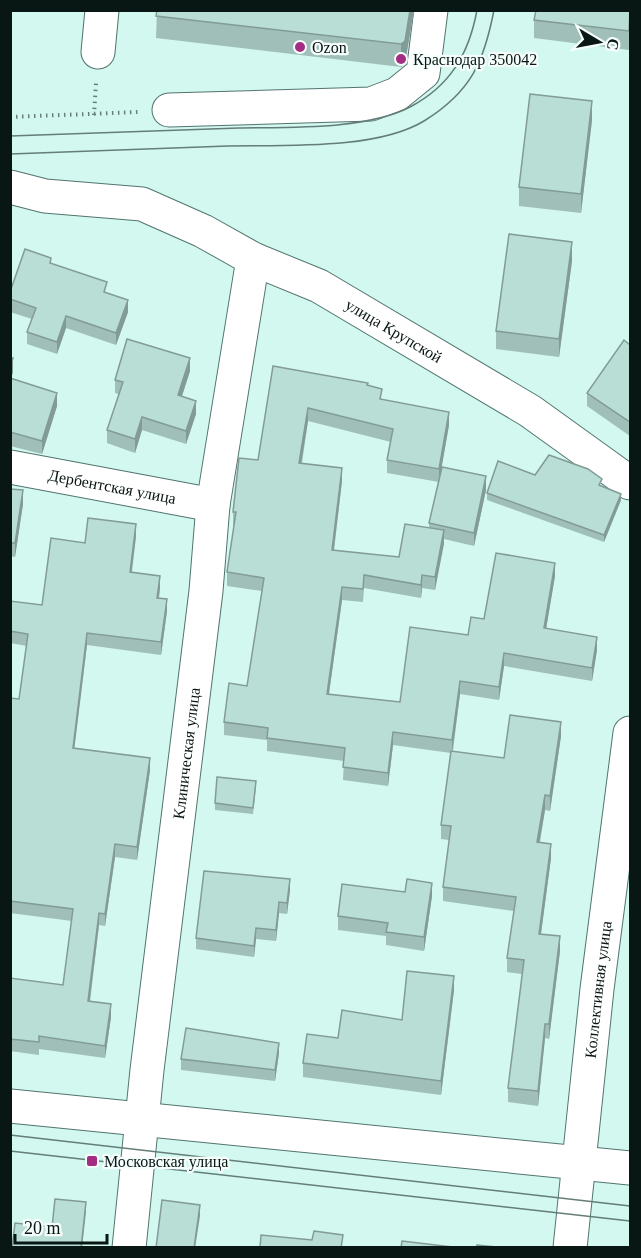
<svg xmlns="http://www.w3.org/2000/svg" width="641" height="1258" font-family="Georgia,serif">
  <rect width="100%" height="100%" fill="#d2f8f0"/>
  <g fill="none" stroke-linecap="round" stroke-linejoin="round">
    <defs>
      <g id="minor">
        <polyline points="98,52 102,10"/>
        <polyline points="169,110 371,104 397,94 423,73 431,10"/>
        <path id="s1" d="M10,187L45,196L142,204L203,231L253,259L319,286L530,411L630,483"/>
        <path id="s2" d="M10,467L213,505"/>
        <polyline points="10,1106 630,1168"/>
        <path id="s3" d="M129,1248L147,1070L206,591L213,505L253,259"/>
        <path id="s4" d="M570,1248L597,989L630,733"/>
      </g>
    </defs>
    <use href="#minor" stroke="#52746e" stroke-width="35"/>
    <g stroke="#67807b" stroke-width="4" stroke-dasharray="1.5 4.5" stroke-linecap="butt">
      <polyline points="94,115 96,83"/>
      <polyline points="10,117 139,112"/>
    </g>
    <use href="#minor" stroke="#fff" stroke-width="33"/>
    <g stroke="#647d78" stroke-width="1.5">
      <path d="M10,136C87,134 163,131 239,128C288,127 366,130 410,107C450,86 469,54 477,10"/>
      <path d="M10,154C83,151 156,149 228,146C285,145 376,150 424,121C471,92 484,62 494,10"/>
      <polyline points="10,1135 630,1206"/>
      <polyline points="10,1151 630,1221"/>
    </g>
  </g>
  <g fill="#9fbfb8">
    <polygon points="157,10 414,10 405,63 401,67 156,38"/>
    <polygon points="630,10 629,50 534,38 534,20"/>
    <polygon points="592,120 581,213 519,206 519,187"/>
    <polygon points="572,261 559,357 496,349 496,331"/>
    <polygon points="51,263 107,293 128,312 116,345 66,328 57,354 27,344 27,332 32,319 10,312 10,292"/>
    <polygon points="630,345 630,436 587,406 587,393"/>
    <polygon points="10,358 13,372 11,378 57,406 42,454 10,446"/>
    <polygon points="273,366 368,385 382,400 449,425 439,482 387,473 387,460 391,442 308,421 302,463 342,481 334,551 399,557 429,528 429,523 486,490 474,546 444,539 435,590 422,588 421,598 364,588 363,602 342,600 329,694 400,702 484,619 555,576 546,629 597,650 592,681 504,666 499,700 460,694 453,751 504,758 561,736 550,811 545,810 540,842 551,858 541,934 560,951 549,1039 545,1038 538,1106 508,1102 508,1088 522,974 507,972 507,958 514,911 443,901 443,887 449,840 441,839 441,825 451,753 393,745 388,786 343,780 344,761 267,751 267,740 224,735 224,722 247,686 262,591 227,586 227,572 234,525 233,525 233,512 258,460"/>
    <polygon points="190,371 182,396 196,414 186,444 142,430 135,453 107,443 107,430 119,394 115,393 115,380"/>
    <polygon points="535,475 601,486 621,500 604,542 487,500 487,493"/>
    <polygon points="10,489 23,504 15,557 10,556"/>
    <polygon points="136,536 132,572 160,588 159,598 167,611 161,655 87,645 74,748 150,770 137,860 115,857 105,926 99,925 90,1002 111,1017 105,1058 39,1049 39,1055 10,1051 10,978 63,985 72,921 10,913 10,698 19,699 27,646 10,643 10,601 42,605 85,543"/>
    <polygon points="256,788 253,814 215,810 215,803"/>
    <polygon points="290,890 287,914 279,913 276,941 256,939 254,957 196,949 196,938"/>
    <polygon points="405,892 432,896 424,951 386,945 386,936 338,930 338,916"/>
    <polygon points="454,990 441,1095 303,1077 303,1063 338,1038 402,1020"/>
    <polygon points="279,1053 275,1081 181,1070 181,1059"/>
  </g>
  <g fill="#829b96">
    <polygon points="410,10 414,10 405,63 401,67 401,44"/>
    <polygon points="630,23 630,41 629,50 629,31"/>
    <polygon points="592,101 592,120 581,213 581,194"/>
    <polygon points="572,242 572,261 559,357 559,339"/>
    <polygon points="128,300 128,312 116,345 116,333"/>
    <polygon points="66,316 66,328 57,354 57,342"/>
    <polygon points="13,358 13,372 10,382 10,369"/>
    <polygon points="190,358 190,371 178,408 178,395"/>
    <polygon points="57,393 57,406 42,454 42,441"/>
    <polygon points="196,401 196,414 186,444 186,431"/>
    <polygon points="308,408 308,421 299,476 299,463"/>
    <polygon points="449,412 449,425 439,482 439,469"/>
    <polygon points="142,417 142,430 135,453 135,439"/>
    <polygon points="342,468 342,481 332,564 332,550"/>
    <polygon points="486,476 486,490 474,546 474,533"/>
    <polygon points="23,490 23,504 15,557 15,543"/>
    <polygon points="621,494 621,500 604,542 604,535"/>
    <polygon points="136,524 136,536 130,584 130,572"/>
    <polygon points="444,530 444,544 435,590 435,577"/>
    <polygon points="555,563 555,576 544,641 544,628"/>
    <polygon points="422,575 422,588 421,598 421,585"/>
    <polygon points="160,576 160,588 157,610 157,598"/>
    <polygon points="342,587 342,600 327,707 327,694"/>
    <polygon points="167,599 167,611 161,655 161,642"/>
    <polygon points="87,633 87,645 73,760 73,748"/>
    <polygon points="597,637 597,650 592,681 592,668"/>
    <polygon points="504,653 504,666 499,700 499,687"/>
    <polygon points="460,681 460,694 452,753 452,740"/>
    <polygon points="561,722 561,736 550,811 550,796"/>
    <polygon points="393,732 393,745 388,786 388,773"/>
    <polygon points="150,758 150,770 137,860 137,847"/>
    <polygon points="545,795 545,810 537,856 537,842"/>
    <polygon points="115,844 115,857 105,926 105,914"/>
    <polygon points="551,844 551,858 539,948 539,934"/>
    <polygon points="290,879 290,890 287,914 287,903"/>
    <polygon points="432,883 432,896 424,951 424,937"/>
    <polygon points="279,902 279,913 276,941 276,930"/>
    <polygon points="99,913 99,925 88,1014 88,1001"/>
    <polygon points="256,928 256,939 254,957 254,946"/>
    <polygon points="560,936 560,951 549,1039 549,1024"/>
    <polygon points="454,976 454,990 441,1095 441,1081"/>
    <polygon points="111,1004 111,1017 105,1058 105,1046"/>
    <polygon points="545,1024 545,1038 538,1106 538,1091"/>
    <polygon points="279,1043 279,1053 275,1081 275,1070"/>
    <polygon points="86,1202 86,1212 82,1248 81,1248"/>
    <polygon points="200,1205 200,1216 195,1248 194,1248"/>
  </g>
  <g fill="#b9ded6" stroke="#829b96" stroke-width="1.5">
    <polygon points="157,10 410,10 405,41 401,44 156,16"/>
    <polygon points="536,10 630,10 629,31 534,20"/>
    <polygon points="530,94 592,101 581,194 519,187"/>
    <polygon points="509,234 572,242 559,339 496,331"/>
    <polygon points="25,249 51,258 50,263 107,282 104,292 128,300 116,333 66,316 57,342 27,332 36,308 10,299 10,292"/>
    <polygon points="127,339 190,358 178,395 196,401 186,431 142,417 135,439 107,430 123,382 115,380"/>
    <polygon points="624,340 630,345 630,422 587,393"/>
    <polygon points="10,358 13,358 10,369"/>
    <polygon points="273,366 368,383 367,385 382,389 380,399 449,412 439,469 387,460 393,429 308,408 299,463 342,468 332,550 399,557 405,524 444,530 435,577 422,575 421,585 364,575 363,589 342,587 327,694 400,702 410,627 468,635 471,617 484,619 496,553 555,563 544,628 597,637 592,668 504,653 499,687 460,681 452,740 393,732 388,773 343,767 345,748 267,738 268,728 224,722 229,683 247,686 264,578 227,572 236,512 233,512 239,458 258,460"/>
    <polygon points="10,378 57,393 42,441 10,432"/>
    <polygon points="549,455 588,469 602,479 599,485 621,494 604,535 487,493 498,461 535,475"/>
    <polygon points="442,467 486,476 474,533 429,523"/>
    <polygon points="10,489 23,490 15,543 10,543"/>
    <polygon points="88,518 136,524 130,572 160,576 157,598 167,599 161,642 87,633 73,748 150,758 137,847 115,844 105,914 99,913 88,1001 111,1004 105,1046 39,1036 39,1042 10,1039 10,978 63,985 73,909 10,901 10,698 19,699 28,634 10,631 10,601 42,605 51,538 85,543"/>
    <polygon points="510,715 561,722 550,796 545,795 537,842 551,844 539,934 560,936 549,1024 545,1024 538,1091 508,1088 524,960 507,958 516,897 443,887 451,826 441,825 451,751 504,758"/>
    <polygon points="217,777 256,781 253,808 215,803"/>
    <polygon points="204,871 290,879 287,903 279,902 276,930 256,928 254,946 196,938"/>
    <polygon points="407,879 432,883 424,937 386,932 388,923 338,916 342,884 405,892"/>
    <polygon points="407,971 454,976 441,1081 303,1063 307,1034 338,1038 342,1010 402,1020"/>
    <polygon points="186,1028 279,1043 275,1070 181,1059"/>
    <polygon points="55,1199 86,1202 81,1248 12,1248 15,1223 52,1227"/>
    <polygon points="162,1200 200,1205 194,1248 156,1248"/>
    <polygon points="314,1231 343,1235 341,1248 260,1248 261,1235 312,1240"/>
    <polygon points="402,1241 461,1248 401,1248"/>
    <polygon points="477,1245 506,1248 477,1248"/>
  </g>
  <g fill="#a42c83" stroke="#f6fefc" stroke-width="2">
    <circle cx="300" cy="47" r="6"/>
    <circle cx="401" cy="59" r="6"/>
    <rect x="86" y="1155" width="12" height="12" rx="3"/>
  </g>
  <g text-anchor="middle" stroke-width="4.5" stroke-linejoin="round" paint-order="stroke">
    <g font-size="16" fill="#081614" stroke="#f6fefc" text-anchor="start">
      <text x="312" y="53">Ozon</text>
      <text x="413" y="65">Краснодар 350042</text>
      <text x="104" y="1167">Московская улица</text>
    </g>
    <g font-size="16" fill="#081614" stroke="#f6fefc">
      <text dy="6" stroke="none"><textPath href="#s1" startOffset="416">улица Крупской</textPath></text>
      <text dy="6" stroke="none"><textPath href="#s2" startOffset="104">Дербентская улица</textPath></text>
      <text dy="6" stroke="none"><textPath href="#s3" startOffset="498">Клиническая улица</textPath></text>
      <text dy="6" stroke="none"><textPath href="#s4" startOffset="260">Коллективная улица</textPath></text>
    </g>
  </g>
  <rect width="641" height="1258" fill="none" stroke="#081614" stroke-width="24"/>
  <g transform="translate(599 42) rotate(100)" stroke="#f6fefc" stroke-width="4.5" paint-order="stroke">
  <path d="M0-4.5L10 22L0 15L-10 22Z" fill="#081614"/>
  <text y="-9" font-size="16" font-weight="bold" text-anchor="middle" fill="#081614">С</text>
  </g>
  <path d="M15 1234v9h92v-9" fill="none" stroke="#081614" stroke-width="3"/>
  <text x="24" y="1234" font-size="18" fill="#081614" stroke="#f6fefc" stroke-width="4.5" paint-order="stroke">20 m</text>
</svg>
